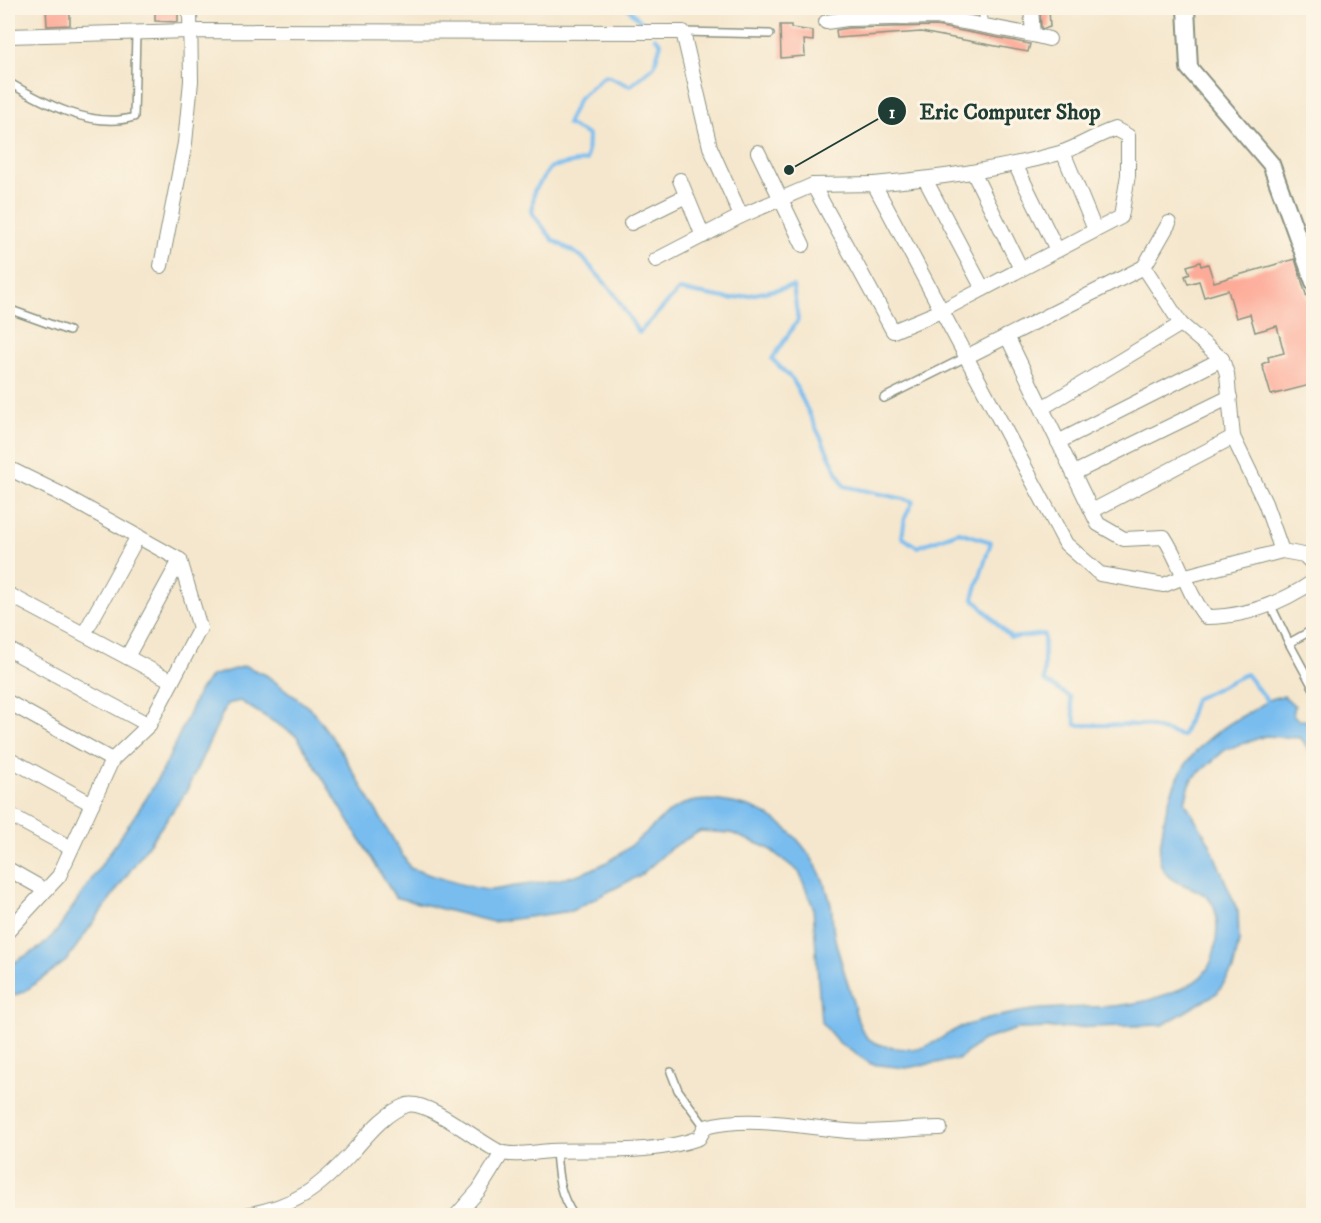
<svg xmlns="http://www.w3.org/2000/svg" width="1321" height="1223" font-family="'IM FELL DW Pica',serif">
  <rect width="100%" height="100%" fill="#fcf5e5"/>
  <filter id="ink" filterUnits="userSpaceOnUse"><feTurbulence type="fractalNoise" baseFrequency=".0167" numOctaves="2"/><feDisplacementMap in="SourceGraphic" scale="12" xChannelSelector="R" yChannelSelector="G"/><feConvolveMatrix kernelMatrix="1 2 1 2 8 2 1 2 1" color-interpolation-filters="sRGB"/></filter>
  <filter id="wash" filterUnits="userSpaceOnUse"><feTurbulence type="fractalNoise" baseFrequency=".008" numOctaves="4" result="noise"/><feDisplacementMap in="SourceGraphic" scale="24" xChannelSelector="R" yChannelSelector="G"/><feGaussianBlur stdDeviation="1.35" result="paint"/><feColorMatrix in="noise" values="0 0 0 0 0 0 0 0 0 0 0 0 0 0 0 0 0 1.4 0 .05"/><feComposite in="paint" operator="in"/></filter>
  <g filter="url(#wash)">
    <rect width="100%" height="100%" fill="#f5e7cd"/>
    <path fill="#79bdef" stroke="#4c7d92" stroke-width="1.5" d="M245,666L266,675L312,710L338,746L410,868C429,875 469,888 489,890C497,890 508,887 516,886C550,882 584,877 614,858C668,824 667,785 745,806C789,818 821,861 831,905C833,916 832,927 835,939C839,956 845,974 850,991C854,1005 857,1025 866,1036C875,1047 899,1049 912,1049C931,1049 944,1034 961,1027C978,1021 996,1017 1014,1013C1061,1003 1110,1013 1156,998C1199,983 1215,977 1217,928C1217,917 1216,905 1207,897C1191,882 1168,888 1160,862C1158,854 1161,843 1162,835C1169,774 1195,741 1248,713C1263,706 1266,698 1284,696L1295,706L1293,715L1299,720L1313,721V757L1301,738L1265,736L1225,750L1191,780L1185,802L1209,842L1238,912L1239,942L1233,970L1217,993L1163,1025L1017,1029L983,1040L959,1059L906,1068L871,1064L839,1043L821,1022L813,907L799,872L768,848L731,833L700,831L671,848L641,875L571,911L493,922L395,897L297,736L240,701L227,704L186,792L66,961L25,991L8,998V966L41,947L56,932L146,799L166,764L198,693L211,676Z"/>
    <g fill="none" stroke-linecap="round" stroke-linejoin="round">
      <g stroke="#79bdef" stroke-width="4">
        <polyline points="628,8 648,29"/>
        <polyline points="655,37 661,43 654,66 630,86 605,75 579,98 567,124 588,135 587,160 551,167 534,191 532,213 553,240 582,257 613,292 639,333 679,290 731,299 793,286 798,320 772,359 793,380 844,486 913,501 905,518 902,537 917,547 959,532 991,542 973,598 1011,638 1044,634 1044,681 1070,697 1076,725 1144,725 1183,736 1195,699 1246,674 1268,702"/>
      </g>
    </g>
    <g id="blocks">
      <g fill="#fdab99">
        <polygon points="46,8 70,8 70,25 47,26"/>
        <polygon points="155,8 178,8 178,22 155,21"/>
        <polygon points="1040,8 1049,8 1050,27 1044,29 1041,28"/>
        <polygon points="780,25 791,25 791,28 813,31 813,41 804,40 805,56 781,58"/>
        <polygon points="936,26 1030,44 1028,52 921,32 837,38 836,30 848,28"/>
        <polygon points="1295,259 1314,320 1314,384 1271,395 1262,364 1269,361 1268,357 1284,353 1277,326 1255,332 1250,314 1236,318 1228,290 1204,297 1199,281 1188,284 1185,276 1190,274 1187,266 1200,262 1201,266 1208,264 1214,282"/>
      </g>
    </g>
  </g>
  <g filter="url(#ink)">
    <use href="#blocks" fill-opacity="0" stroke="#8a9280" stroke-width="1.5"/>
    <g fill="none" stroke-linecap="round" stroke-linejoin="round">
      <defs>
        <g id="service">
          <polyline points="982,8 984,25"/>
          <polyline points="683,32 770,34"/>
          <path d="M8,82C42,102 92,130 134,117L136,33"/>
          <polyline points="8,309 69,331"/>
          <polyline points="884,398 966,357"/>
          <polyline points="1270,604 1289,643 1314,629"/>
          <polyline points="1289,643 1314,689"/>
          <polyline points="671,1072 678,1090 705,1127"/>
          <path d="M556,1151C558,1177 559,1194 574,1216"/>
        </g>
        <g id="minor">
          <polyline points="847,8 847,19 937,17 1033,35 1031,8"/>
          <polyline points="826,22 847,19"/>
          <polyline points="1033,35 1049,39"/>
          <polyline points="8,36 189,31 683,32 710,147 741,216 656,260"/>
          <polyline points="758,152 803,245"/>
          <polyline points="1063,152 1095,230"/>
          <polyline points="1015,164 1057,250"/>
          <polyline points="973,172 1021,269"/>
          <polyline points="925,179 983,289"/>
          <polyline points="680,180 703,236"/>
          <path d="M813,185L893,331L941,311L1121,217L1128,175V136L1115,129C1096,135 1079,147 1060,153C999,170 937,178 874,184"/>
          <polyline points="741,216 813,185 874,184 1066,544 1100,574 1164,585 1186,576 1282,551 1304,555 1314,565"/>
          <polyline points="631,223 686,196"/>
          <polyline points="161,266 185,143 191,81 190,8"/>
          <polyline points="1144,267 1169,223"/>
          <path d="M1007,336L1098,524L1124,539L1164,537C1181,563 1187,593 1206,617C1245,617 1282,603 1314,581"/>
          <polyline points="966,357 1144,267 1181,324 1222,359 1227,374 1233,437 1265,503 1282,551"/>
          <polyline points="1042,408 1181,324"/>
          <polyline points="1058,442 1222,359"/>
          <polyline points="8,468 65,496 180,560 200,628 149,725 112,760 59,876 8,931"/>
          <polyline points="1074,473 1230,397"/>
          <polyline points="1092,511 1233,437"/>
          <polyline points="8,594 172,681"/>
          <polyline points="84,634 138,536"/>
          <polyline points="8,649 149,725"/>
          <polyline points="127,657 180,560"/>
          <polyline points="8,702 112,760"/>
          <polyline points="8,758 92,804"/>
          <polyline points="8,814 71,848"/>
          <polyline points="8,869 45,890"/>
          <path d="M240,1216C295,1207 318,1190 355,1149C369,1133 386,1112 407,1105C427,1099 480,1143 500,1152C512,1157 536,1152 550,1151C599,1149 652,1155 699,1138L705,1127C751,1115 801,1127 847,1131C878,1134 909,1128 940,1128"/>
          <polyline points="456,1216 479,1190 502,1153"/>
        </g>
        <polyline id="tertiary" points="1186,8 1189,68 1271,164 1314,282"/>
      </defs>
      <use href="#service" stroke="#8a9280" stroke-width="10"/>
      <use href="#minor" stroke="#8a9280" stroke-width="16"/>
      <use href="#tertiary" stroke="#8a9280" stroke-width="20"/>
      <use href="#service" stroke="#fff" stroke-width="7"/>
      <use href="#minor" stroke="#fff" stroke-width="14"/>
      <use href="#tertiary" stroke="#fff" stroke-width="16"/>
    </g>
  </g>
  <path fill="none" stroke="#1f3d34" stroke-width="2" d="M789 170L892 111"/>
  <g fill="#1f3d34" stroke="#fcf5e5" stroke-width="2">
    <circle cx="789" cy="170" r="6"/>
    <circle cx="892" cy="111" r="15"/>
  </g>
  <g font-size="18" text-anchor="middle" font-weight="bold" fill="#fff">
    <text x="892" y="118">1</text>
  </g>
  <g font-size="22" text-anchor="middle" font-weight="bold" fill="#1f3d34" stroke="#fcf5e5" stroke-width="6" stroke-linejoin="round" paint-order="stroke">
    <text x="1010" y="119">Eric Computer Shop</text>
  </g>
  <rect width="1321" height="1223" fill="none" stroke="#fcf5e5" stroke-width="30"/>
</svg>
